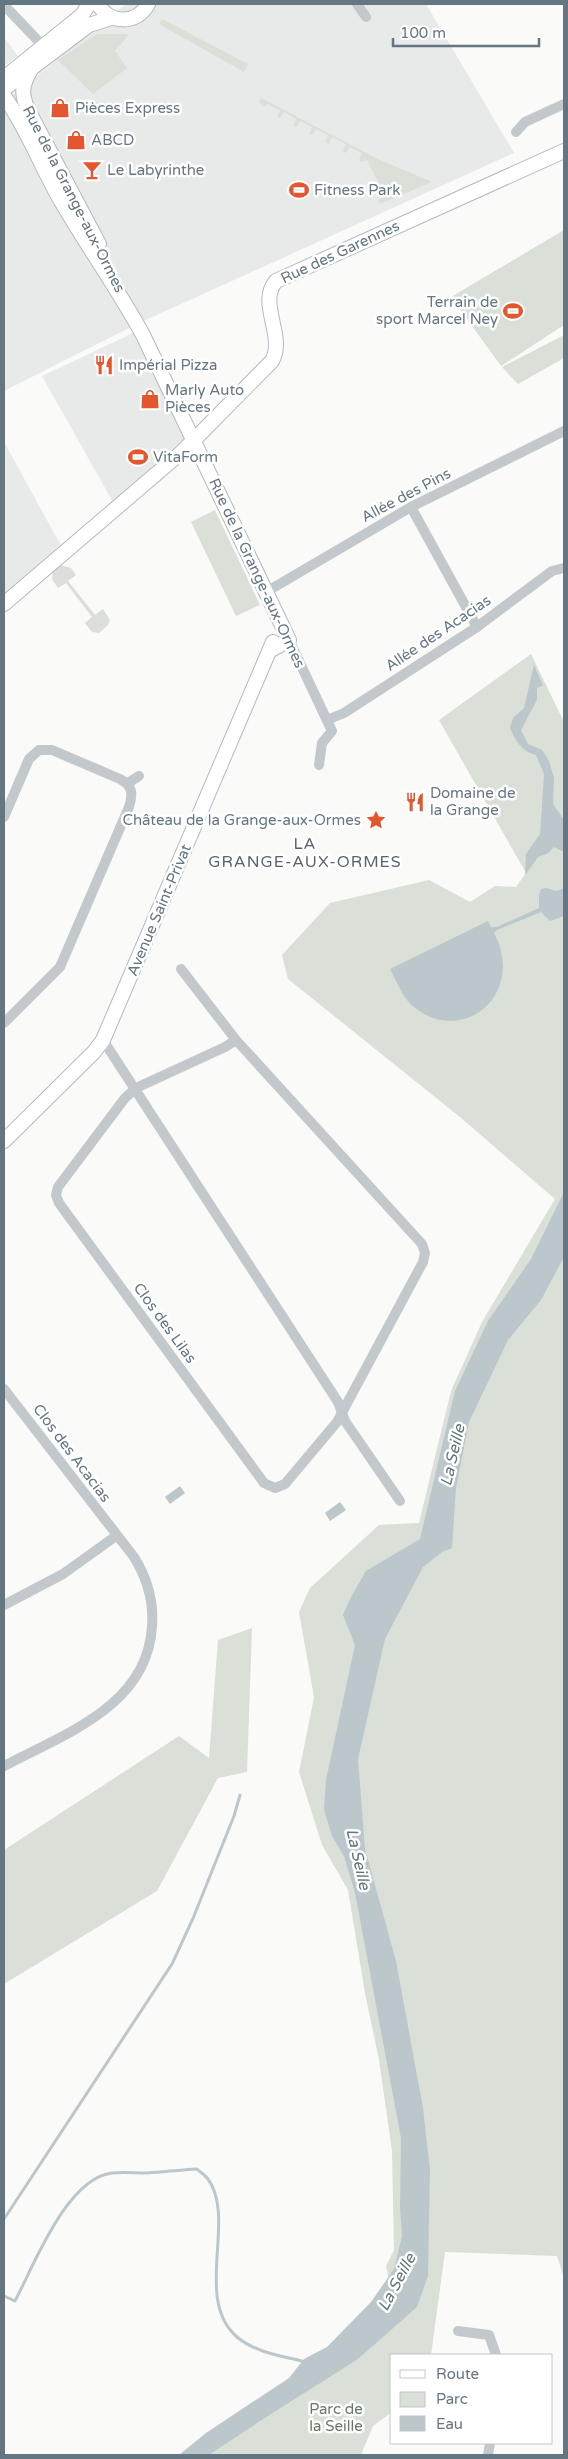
<svg xmlns="http://www.w3.org/2000/svg" width="568" height="2459" font-family="'Varela Round',sans-serif">
  <rect width="100%" height="100%" fill="#fafaf8"/>
  <g fill="#e8e9e9">
    <polygon points="126,4 426,4 514,153 137,324 4,391 4,102"/>
    <polygon points="4,37 18,56 4,66"/>
    <polygon points="133,333 186,437 113,502 42,376"/>
    <polygon points="4,442 65,553 4,604"/>
  </g>
  <g fill="#dadfd7">
    <polygon points="162,19 248,64 244,72 159,24"/>
    <polygon points="97,34 129,34 115,51 127,68 93,94 58,60"/>
    <polygon points="261,98 378,159 432,182 380,204 378,200 385,196 367,160 360,162 359,160 362,153 350,147 346,153 343,151 346,144 332,137 329,144 325,142 328,135 316,129 312,135 309,134 312,127 300,121 296,127 293,125 296,119 284,112 280,118 277,117 280,110 267,104 265,107 259,102"/>
    <polygon points="564,230 564,325 501,366 451,297"/>
    <polygon points="564,335 564,358 518,384 502,367"/>
    <polygon points="215,510 260,605 236,616 191,522"/>
    <polygon points="60,565 71,568 76,575 68,581 95,615 103,609 110,620 108,625 99,633 92,632 85,623 92,617 66,583 58,588 52,579 53,572"/>
    <polygon points="531,654 564,722 564,2278 557,2256 445,2252 431,2355 392,2355 392,2412 373,2426 361,2455 209,2455 398,2324 386,2266 394,2250 392,2151 379,2060 365,1993 348,1890 322,1845 299,1772 314,1697 299,1612 310,1588 379,1525 419,1523 451,1391 482,1322 555,1199 460,1117 288,979 282,955 330,903 429,880 470,902 495,886 516,887 526,873 439,720"/>
    <polygon points="252,1628 247,1772 218,1778 157,1891 4,1984 4,1850 179,1736 209,1758 218,1640"/>
  </g>
  <g fill="#bbc7cb">
    <path d="M534,665L543,685L537,688V700L521,730L528,744L542,750L549,761L554,778L553,804L564,820V850L562,851L554,847L548,853L538,857L525,875L526,854L540,834L541,820L544,774L536,755C521,751 516,741 510,728L513,718L524,708Z"/>
    <path d="M546,888L556,891L564,888V916L550,921L541,912L497,930L494,933C526,993 465,1046 415,1008C403,999 397,982 390,969L488,921L491,927H497L539,908V895L541,889Z"/>
    <polygon points="564,1192 564,1257 541,1300 508,1340 469,1422 456,1488 452,1548 442,1552 423,1567 385,1639 358,1759 365,1849 396,1961 423,2108 430,2170 428,2276 417,2307 358,2359 260,2421 209,2455 179,2455 206,2433 289,2378 304,2359 327,2347 371,2302 394,2269 402,2236 400,2207 401,2138 355,1893 344,1856 332,1836 324,1810 326,1780 355,1645 343,1615 351,1597 366,1571 420,1539 455,1391 488,1321 531,1259"/>
    <polygon points="180,1486 185,1493 170,1504 165,1497"/>
    <polygon points="340,1502 346,1510 330,1521 325,1513"/>
  </g>
  <g fill="none" stroke-linecap="round" stroke-linejoin="round">
    <g stroke="#bbc7cb" stroke-width="3">
      <polyline points="4,2219 172,1964 194,1916 234,1816 240,1795"/>
      <path d="M4,2296L15,2301C34,2265 67,2178 112,2173C123,2172 135,2173 147,2173C163,2172 180,2170 197,2169C200,2172 205,2175 208,2179C237,2219 193,2299 237,2337C256,2353 283,2356 305,2362"/>
    </g>
    <defs>
      <g id="secondary">
        <path d="M98,4C109,24 137,25 148,4"/>
        <path d="M31,69C22,85 21,92 27,108L99,244"/>
        <polyline points="4,78 82,15 89,4"/>
        <polyline points="4,89 89,25 111,18"/>
        <path d="M4,96C27,128 41,167 61,201C87,246 118,289 143,335L289,640L271,650"/>
        <path d="M4,604L183,451L272,361C286,336 257,303 276,281L564,151"/>
        <polyline points="4,1141 94,1052 103,1040 273,642"/>
      </g>
    </defs>
    <use href="#secondary" stroke="#b3babf" stroke-width="16"/>
    <g stroke="#c3c8cc" stroke-width="10">
      <polyline points="357,4 366,17"/>
      <polyline points="4,5 43,46"/>
      <polyline points="516,132 525,122 564,104"/>
      <polyline points="411,507 477,627"/>
      <polyline points="266,592 411,507 564,431"/>
      <polyline points="289,640 332,731 322,743 319,765"/>
      <polyline points="327,720 344,713 477,627 552,571 564,568"/>
      <polyline points="128,783 139,776"/>
      <path d="M4,817L29,759L39,750H52L120,779C133,786 133,794 129,807L60,967L4,1023"/>
      <polyline points="181,969 236,1040 422,1244 425,1253 423,1262 337,1422 285,1484 275,1488 264,1483 59,1203 56,1195 58,1187 125,1098 136,1088 225,1047 236,1040"/>
      <polyline points="103,1040 338,1402 345,1421 400,1501"/>
      <path d="M4,1389L134,1557C147,1578 154,1600 152,1626C148,1706 64,1734 4,1766"/>
      <polyline points="4,1605 63,1574 116,1536"/>
      <polyline points="458,2331 489,2335 496,2355"/>
      <polyline points="488,2455 490,2443"/>
    </g>
    <use href="#secondary" stroke="#fff" stroke-width="14"/>
  </g>
  <defs>
    <symbol id="shop-bare" viewBox="-9 -9 18 18"><path d="M-5-2.5h2.3a2.7 3.5 0 0 1 5.4 0H5L5.5 6h-11ZM-1.5-2.5h3a1.5 2.3 0 0 0-3 0Z" fill="#e4572e" stroke="#fff" stroke-width="2.5" paint-order="stroke"/></symbol>
    <symbol id="bar-bare" viewBox="-9 -9 18 18"><path d="M-6-5H6L.8 .8V4.5H3.5V6h-7V4.5H-.8V.8Z" fill="#e4572e" stroke="#fff" stroke-width="2.5" paint-order="stroke"/></symbol>
    <symbol id="stadium-bare" viewBox="-9 -9 18 18"><path d="M0-5a6.5 5 0 1 0 0 10a6.5 5 0 1 0 0-10ZM-3.5-1.8h7v3.6h-7Z" fill="#e4572e" stroke="#fff" stroke-width="2.5" paint-order="stroke"/></symbol>
    <symbol id="restaurant-bare" viewBox="-9 -9 18 18"><path d="M-5-6h1v4h1v-4h1v4h1v-4h1v5L-1.5 .5V6h-2V.5L-5-1ZM5-6V6H3V1.5H1.5Q1.5-4 5-6Z" fill="#e4572e" stroke="#fff" stroke-width="2.5" paint-order="stroke"/></symbol>
    <symbol id="sight-bare" viewBox="-9 -9 18 18"><path d="M0-6L1.8-2.2L6-1.7L2.9 1.2L3.7 5.4L0 3.3L-3.7 5.4L-2.9 1.2L-6-1.7L-1.8-2.2Z" fill="#e4572e" stroke="#fff" stroke-width="2.5" paint-order="stroke"/></symbol>
  </defs>
  <g fill-rule="evenodd">
    <use href="#shop-bare" x="46" y="94" width="28" height="28"/>
    <use href="#shop-bare" x="62" y="126" width="28" height="28"/>
    <use href="#bar-bare" x="78" y="156" width="28" height="28"/>
    <use href="#stadium-bare" x="285" y="176" width="28" height="28"/>
    <use href="#stadium-bare" x="499" y="297" width="28" height="28"/>
    <use href="#restaurant-bare" x="90" y="351" width="28" height="28"/>
    <use href="#shop-bare" x="136" y="385" width="28" height="28"/>
    <use href="#stadium-bare" x="124" y="443" width="28" height="28"/>
    <use href="#restaurant-bare" x="401" y="788" width="28" height="28"/>
    <use href="#sight-bare" x="362" y="806" width="28" height="28"/>
  </g>
  <g text-anchor="middle" stroke-width="5" stroke-linejoin="round" paint-order="stroke">
    <g font-size="15" fill="#657683" stroke="#fff" text-anchor="start">
      <text x="75" y="113">Pièces Express</text>
      <text x="91" y="145">ABCD</text>
      <text x="107" y="175">Le Labyrinthe</text>
      <text x="314" y="195">Fitness Park</text>
      <text x="498" y="307" text-anchor="end">Terrain de<tspan x="498" dy="17">sport Marcel Ney</tspan></text>
      <text x="119" y="370">Impérial Pizza</text>
      <text x="165" y="395">Marly Auto<tspan x="165" dy="17">Pièces</tspan></text>
      <text x="153" y="462">VitaForm</text>
      <text x="430" y="798">Domaine de<tspan x="430" dy="17">la Grange</tspan></text>
      <text x="361" y="825" text-anchor="end">Château de la Grange-aux-Ormes</text>
    </g>
    <g font-size="15" fill="#657683" stroke="#fff">
      <text transform="translate(74 199) rotate(63)" y="5">Rue de la Grange-aux-Ormes</text>
      <text transform="translate(340 252) rotate(-25)" y="5">Rue des Garennes</text>
      <text transform="translate(406 495) rotate(-28)" y="5">Allée des Pins</text>
      <text transform="translate(257 573) rotate(65)" y="5">Rue de la Grange-aux-Ormes</text>
      <text transform="translate(438 633) rotate(-34)" y="5">Allée des Acacias</text>
      <text transform="translate(159 910) rotate(-67)" y="5">Avenue Saint-Privat</text>
      <text transform="translate(165 1323) rotate(54)" y="5">Clos des Lilas</text>
      <text transform="translate(72 1453) rotate(53)" y="5">Clos des Acacias</text>
    </g>
    <g font-size="15" fill="#687a64" stroke="#fff">
      <text x="336" y="2414">Parc de<tspan x="336" dy="17">la Seille</tspan></text>
    </g>
    <g font-size="16" letter-spacing="1" fill="#57646e" stroke="#fff">
      <text x="305" y="849">LA<tspan x="305" dy="18">GRANGE-AUX-ORMES</tspan></text>
    </g>
    <g font-size="16" font-style="italic" fill="#60757c" stroke="#fff">
      <text transform="translate(452 1455) rotate(-77)" y="6">La Seille</text>
      <text transform="translate(359 1859) rotate(77)" y="6">La Seille</text>
      <text transform="translate(396 2282) rotate(-62)" y="6">La Seille</text>
    </g>
  </g>
  <rect width="568" height="2459" fill="none" stroke="#657683" stroke-width="10"/>
  <rect x="390" y="2354" width="162" height="90" fill="#ffffff" stroke="#c1c8cd"/>
  <rect x="400" y="2370" width="25" height="8" fill="#ffffff" stroke="#c1c8cd"/>
  <text x="436" y="2379" font-size="15" fill="#657683">Route</text>
  <rect x="400" y="2392" width="25" height="15" fill="#dadfd7" stroke="#c1c8cd"/>
  <text x="436" y="2404" font-size="15" fill="#657683">Parc</text>
  <rect x="400" y="2416" width="25" height="15" fill="#bbc7cb" stroke="#c1c8cd"/>
  <text x="436" y="2429" font-size="15" fill="#657683">Eau</text>
  <path d="M393 38v8h146v-8" fill="none" stroke="#657683" stroke-width="2.5"/>
  <text x="400" y="38" font-size="15" fill="#657683" stroke="#ffffff" stroke-width="4" paint-order="stroke">100 m</text>
</svg>
